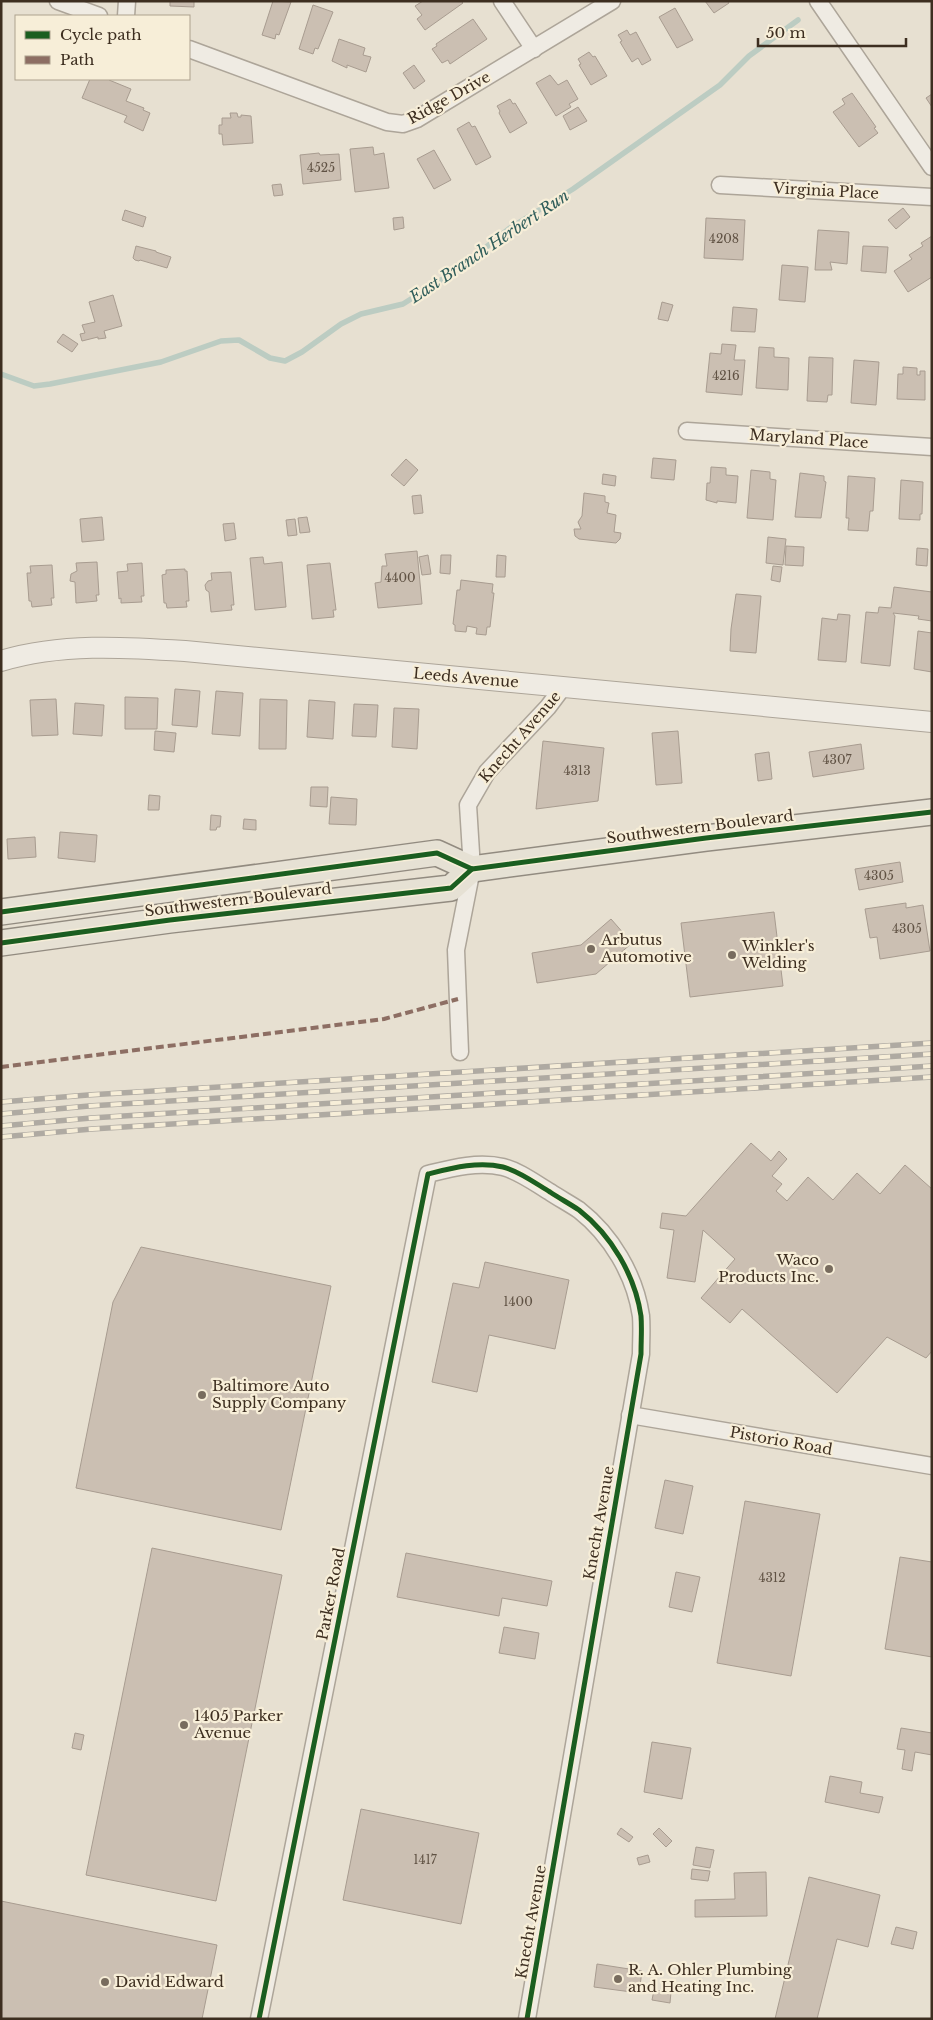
<svg xmlns="http://www.w3.org/2000/svg" width="933" height="2020" font-family="'Libre Baskerville',serif">
  <rect width="100%" height="100%" fill="#e7e0d1"/>
  <g fill="none" stroke-linecap="round" stroke-linejoin="round">
    <polyline stroke="#bcccc2" stroke-width="5.5" points="1,374 34,386 50,384 161,362 221,341 239,340 270,358 285,361 302,352 341,324 361,314 403,304 460,268 510,228 573,189 720,85 749,56 798,20"/>
  </g>
  <g fill="#cbbfb2" stroke="#a89c90">
    <polygon points="170,1 194,1 194,7 170,6"/>
    <polygon points="273,1 291,2 279,35 276,34 275,39 262,35"/>
    <polygon points="423,1 461,1 463,3 425,30 417,19 422,15 415,6"/>
    <polygon points="705,1 728,1 729,3 714,13"/>
    <polygon points="313,5 333,12 318,49 315,48 313,54 299,49"/>
    <polygon points="675,8 693,40 677,48 659,17"/>
    <polygon points="473,19 487,39 450,64 448,60 442,63 432,49 437,46 436,44"/>
    <polygon points="627,30 630,35 636,32 651,60 642,65 638,58 632,62 620,42 622,41 618,35"/>
    <polygon points="339,39 365,48 363,55 371,57 366,72 347,65 347,68 332,61"/>
    <polygon points="589,52 593,57 595,56 607,76 591,85 579,65 581,64 578,59"/>
    <polygon points="414,65 425,81 414,89 403,73"/>
    <polygon points="550,75 558,85 567,80 578,99 569,104 571,107 556,116 536,83"/>
    <polygon points="90,79 109,79 109,80 131,89 126,101 144,108 143,110 150,113 143,131 124,122 127,116 82,98"/>
    <polygon points="852,93 876,127 874,128 878,133 859,147 833,112 845,104 842,99"/>
    <polygon points="932,94 932,107 926,98"/>
    <polygon points="510,99 513,104 515,103 527,123 510,133 499,113 500,111 497,106"/>
    <polygon points="578,107 587,121 570,130 563,116"/>
    <polygon points="230,113 237,113 238,117 241,117 241,115 251,116 253,143 223,145 222,134 219,134 219,125 222,125 222,118 231,118"/>
    <polygon points="469,122 472,127 475,126 491,157 476,165 457,129"/>
    <polygon points="373,147 374,155 384,153 389,188 355,192 350,149"/>
    <polygon points="434,150 451,180 434,189 417,159"/>
    <polygon points="319,153 320,155 339,154 341,180 303,184 300,155"/>
    <polygon points="281,184 283,195 274,196 272,185"/>
    <polygon points="903,208 910,217 896,229 888,220"/>
    <polygon points="125,210 146,217 143,227 122,220"/>
    <polygon points="403,217 404,228 394,230 393,218"/>
    <polygon points="706,218 745,220 743,260 704,258"/>
    <polygon points="818,230 849,232 847,264 830,262 832,270 815,270"/>
    <polygon points="932,236 932,277 908,292 894,271 912,259 909,255 923,246 921,243"/>
    <polygon points="136,246 156,251 156,252 171,257 167,268 140,260 139,261 135,260 133,258"/>
    <polygon points="863,246 888,247 886,273 861,271"/>
    <polygon points="782,265 808,267 805,302 779,300"/>
    <polygon points="113,295 122,326 104,331 106,338 98,339 98,337 82,341 80,334 85,333 82,325 95,322 89,302"/>
    <polygon points="662,302 673,305 668,321 658,319"/>
    <polygon points="733,307 757,309 755,332 731,331"/>
    <polygon points="63,334 78,344 72,352 57,342"/>
    <polygon points="722,344 736,345 734,360 745,360 742,395 706,392 710,353 721,354"/>
    <polygon points="759,347 774,348 774,357 789,358 788,390 756,388"/>
    <polygon points="809,357 833,358 832,395 828,395 827,402 807,401"/>
    <polygon points="854,360 879,362 876,405 851,403"/>
    <polygon points="903,367 917,368 917,375 920,375 920,371 925,371 925,400 897,399 898,374 903,374"/>
    <polygon points="653,458 676,460 674,480 651,478"/>
    <polygon points="406,459 418,470 404,486 391,475"/>
    <polygon points="711,467 726,468 726,475 738,476 736,503 717,501 717,503 706,500 707,483 710,483"/>
    <polygon points="751,470 770,472 770,479 776,480 773,520 747,518"/>
    <polygon points="800,473 824,476 824,481 826,482 821,518 795,517"/>
    <polygon points="603,474 616,476 615,486 602,484"/>
    <polygon points="848,476 875,478 873,511 870,511 868,531 848,530 849,518 846,518"/>
    <polygon points="901,480 923,482 922,514 920,514 920,520 899,519"/>
    <polygon points="584,493 605,496 605,502 609,503 607,513 616,515 614,532 621,533 620,539 616,543 579,539 575,536 574,529 581,529 578,522 582,516"/>
    <polygon points="421,495 423,513 414,514 412,496"/>
    <polygon points="102,517 104,540 82,542 80,519"/>
    <polygon points="307,517 310,532 300,533 298,518"/>
    <polygon points="295,519 297,535 288,536 286,520"/>
    <polygon points="234,523 236,539 225,541 223,524"/>
    <polygon points="768,537 786,539 783,565 766,563"/>
    <polygon points="786,546 804,547 803,566 785,565"/>
    <polygon points="917,548 928,549 927,566 916,565"/>
    <polygon points="417,551 422,604 378,608 375,583 381,582 382,566 387,566 385,554"/>
    <polygon points="428,555 431,574 422,575 419,557"/>
    <polygon points="441,555 451,555 450,574 440,573"/>
    <polygon points="497,555 506,556 505,577 496,577"/>
    <polygon points="263,557 264,564 282,562 286,607 255,610 250,558"/>
    <polygon points="97,562 99,595 96,595 97,601 76,603 75,582 70,581 71,574 77,571 76,563"/>
    <polygon points="142,563 144,596 141,596 142,602 121,603 121,598 119,599 117,572 128,571 127,564"/>
    <polygon points="330,563 336,610 333,610 334,617 312,619 307,565"/>
    <polygon points="52,565 54,598 51,598 52,605 32,607 31,601 29,601 27,573 31,573 30,566"/>
    <polygon points="773,566 782,567 780,582 771,580"/>
    <polygon points="185,569 185,571 187,571 189,601 186,601 187,607 167,608 166,603 164,603 162,575 166,574 166,570"/>
    <polygon points="231,572 234,605 231,605 232,610 211,612 209,592 206,590 205,585 208,581 212,580 211,573"/>
    <polygon points="461,580 493,584 492,593 494,593 490,627 487,627 486,635 476,634 477,628 467,626 466,632 455,631 455,625 453,624 457,590 460,590"/>
    <polygon points="894,587 932,592 932,621 918,619 919,616 893,613 895,616 890,666 861,663 866,612 878,613 879,607 891,608"/>
    <polygon points="736,594 761,596 756,653 730,651 731,629"/>
    <polygon points="838,614 850,615 846,662 818,660 822,618 837,620"/>
    <polygon points="918,631 932,633 932,672 914,669"/>
    <polygon points="175,689 200,691 197,727 172,725"/>
    <polygon points="216,691 243,693 240,736 212,734"/>
    <polygon points="125,697 158,698 157,729 125,729"/>
    <polygon points="56,699 58,735 32,736 30,700"/>
    <polygon points="260,699 287,700 286,749 259,749"/>
    <polygon points="309,700 335,702 333,739 307,737"/>
    <polygon points="75,703 104,705 102,736 73,734"/>
    <polygon points="354,704 378,705 376,737 352,736"/>
    <polygon points="394,708 419,709 417,749 392,747"/>
    <polygon points="155,731 176,733 174,752 154,750"/>
    <polygon points="678,731 682,783 656,785 652,733"/>
    <polygon points="543,741 604,748 598,801 536,809"/>
    <polygon points="861,744 864,769 813,777 809,752"/>
    <polygon points="769,752 772,779 758,781 755,754"/>
    <polygon points="311,787 328,787 327,807 310,806"/>
    <polygon points="149,795 160,796 159,810 148,810"/>
    <polygon points="331,797 357,799 356,825 329,824"/>
    <polygon points="211,815 221,816 220,827 217,827 216,830 210,830"/>
    <polygon points="244,819 256,820 256,830 243,829"/>
    <polygon points="60,832 97,835 95,862 58,858"/>
    <polygon points="35,837 36,857 8,859 7,839"/>
    <polygon points="900,862 903,882 859,890 855,869"/>
    <polygon points="906,903 906,908 923,905 930,951 880,959 877,937 870,938 865,909"/>
    <polygon points="774,912 783,986 690,997 681,923"/>
    <polygon points="611,919 632,943 596,974 537,983 532,953 581,945"/>
    <polygon points="751,1143 771,1161 779,1151 787,1159 772,1176 782,1184 776,1191 787,1201 808,1177 833,1200 857,1173 880,1194 905,1165 932,1189 932,1351 926,1358 887,1337 837,1393 742,1309 730,1323 701,1298 735,1259 703,1230 695,1282 667,1278 674,1230 660,1228 662,1213 686,1216"/>
    <polygon points="141,1247 331,1286 281,1530 76,1488 113,1302"/>
    <polygon points="485,1262 569,1280 555,1349 489,1335 477,1392 432,1382 453,1283 479,1288"/>
    <polygon points="665,1480 693,1486 683,1534 655,1528"/>
    <polygon points="745,1501 820,1514 791,1676 717,1663"/>
    <polygon points="152,1548 282,1575 216,1901 86,1875"/>
    <polygon points="406,1553 552,1581 547,1606 502,1598 499,1616 397,1597"/>
    <polygon points="900,1557 932,1562 932,1657 885,1649"/>
    <polygon points="676,1572 700,1577 692,1612 669,1607"/>
    <polygon points="504,1627 539,1633 535,1659 499,1653"/>
    <polygon points="901,1728 932,1733 932,1755 915,1752 912,1771 902,1769 905,1750 897,1749"/>
    <polygon points="75,1733 84,1735 81,1750 72,1748"/>
    <polygon points="652,1742 691,1748 682,1799 644,1792"/>
    <polygon points="830,1776 862,1782 860,1793 883,1797 879,1813 825,1802"/>
    <polygon points="361,1809 479,1833 461,1924 343,1900"/>
    <polygon points="621,1828 633,1837 629,1842 617,1834"/>
    <polygon points="659,1828 672,1841 666,1847 653,1834"/>
    <polygon points="696,1847 714,1850 710,1868 693,1865"/>
    <polygon points="648,1855 650,1862 639,1865 637,1858"/>
    <polygon points="692,1869 710,1871 708,1881 691,1879"/>
    <polygon points="766,1872 767,1916 695,1917 695,1900 735,1899 734,1873"/>
    <polygon points="809,1877 880,1895 868,1947 837,1939 817,2019 775,2019"/>
    <polygon points="1,1901 217,1945 202,2019 1,2019"/>
    <polygon points="896,1927 917,1932 913,1949 891,1944"/>
    <polygon points="597,1964 642,1971 639,1993 594,1987"/>
    <polygon points="654,1990 671,1992 670,2003 652,2000"/>
  </g>
  <g fill="none" stroke-linecap="round" stroke-linejoin="round">
    <defs>
      <g id="minor">
        <polyline points="58,1 99,16"/>
        <polyline points="502,1 534,49"/>
        <polyline points="818,1 932,167"/>
        <polyline points="126,16 127,1"/>
        <polyline points="189,49 387,122 403,124 417,119 612,1"/>
        <polyline points="720,185 932,197"/>
        <polyline points="687,431 932,447"/>
        <polyline points="460,1052 456,950 472,869 468,805 487,772 548,707 563,687"/>
        <polyline points="630,1415 932,1466"/>
        <path d="M259,2019L428,1174C452,1168 478,1161 503,1167C519,1171 535,1183 550,1192C559,1198 570,1204 579,1210C611,1235 635,1275 641,1316C642,1328 641,1341 641,1354L527,2019"/>
      </g>
      <path id="tertiary" d="M1,661C60,643 124,647 185,651L932,722"/>
      <g id="primary">
        <polyline points="1,912 437,853 472,869 706,838 932,812"/>
        <polyline points="1,943 170,920 451,888 472,869"/>
      </g>
    </defs>
    <use href="#minor" stroke="#ada599" stroke-width="19"/>
    <use href="#tertiary" stroke="#ada599" stroke-width="22"/>
    <use href="#primary" stroke="#928b80" stroke-width="28"/>
    <use href="#minor" stroke="#efebe3" stroke-width="16"/>
    <use href="#tertiary" stroke="#efebe3" stroke-width="20"/>
    <use href="#primary" stroke="#e6e1d4" stroke-width="25"/>
    <defs>
      <g id="rail">
        <polyline points="1,1102 88,1095 932,1043"/>
        <polyline points="1,1114 89,1106 932,1054"/>
        <polyline points="1,1126 91,1118 932,1066"/>
        <polyline points="1,1137 92,1129 932,1077"/>
      </g>
    </defs>
    <use href="#rail" stroke="#afaaa2" stroke-width="5.5"/>
    <use href="#rail" stroke="#f7eed8" stroke-width="4" stroke-dasharray="11" stroke-linecap="butt"/>
    <polyline stroke="#8d6e63" stroke-width="4" stroke-dasharray="8 4" stroke-linecap="butt" points="1,1067 384,1019 458,999"/>
    <defs>
      <g id="cycleway">
        <polyline points="1,912 437,853 472,869 706,838 932,812"/>
        <polyline points="1,943 170,920 451,888 472,869"/>
        <path d="M259,2019L428,1174C452,1168 478,1161 503,1167C519,1171 535,1183 550,1192C559,1198 570,1204 579,1210C611,1235 635,1275 641,1316C642,1328 641,1341 641,1354L527,2019"/>
      </g>
    </defs>
    <use href="#cycleway" stroke="#f7eed8" stroke-width="8"/>
    <use href="#cycleway" stroke="#1b5e20" stroke-width="5"/>
  </g>
  <g fill="#786c5e" stroke="#f7eed8" stroke-width="2">
    <circle cx="591" cy="949" r="5"/>
    <circle cx="732" cy="955" r="5"/>
    <circle cx="829" cy="1269" r="5"/>
    <circle cx="202" cy="1395" r="5"/>
    <circle cx="184" cy="1725" r="5"/>
    <circle cx="618" cy="1979" r="5"/>
    <circle cx="105" cy="1982" r="5"/>
  </g>
  <g text-anchor="middle" stroke-width="4.5" stroke-linejoin="round" paint-order="stroke">
    <g font-size="12" fill="#605244">
      <text x="321" y="172">4525</text>
      <text x="724" y="243">4208</text>
      <text x="726" y="380">4216</text>
      <text x="400" y="582">4400</text>
      <text x="837" y="764">4307</text>
      <text x="577" y="775">4313</text>
      <text x="879" y="880">4305</text>
      <text x="907" y="933">4305</text>
      <text x="518" y="1306">1400</text>
      <text x="772" y="1582">4312</text>
      <text x="425" y="1864">1417</text>
    </g>
    <g font-size="15" fill="#3d2e20" stroke="#f7eed8">
      <text transform="translate(449 98) rotate(-29)" y="5">Ridge Drive</text>
      <text transform="translate(826 191) rotate(3)" y="5">Virginia Place</text>
      <text transform="translate(809 439) rotate(4)" y="5">Maryland Place</text>
      <text transform="translate(466 678) rotate(5)" y="5">Leeds Avenue</text>
      <text transform="translate(520 737) rotate(-49)" y="5">Knecht Avenue</text>
      <text transform="translate(700 827) rotate(-7)" y="5">Southwestern Boulevard</text>
      <text transform="translate(238 900) rotate(-7)" y="5">Southwestern Boulevard</text>
      <text transform="translate(781 1441) rotate(10)" y="5">Pistorio Road</text>
      <text transform="translate(599 1523) rotate(-80)" y="5">Knecht Avenue</text>
      <text transform="translate(331 1594) rotate(-79)" y="5">Parker Road</text>
      <text transform="translate(531 1922) rotate(-80)" y="5">Knecht Avenue</text>
    </g>
    <g font-size="15" fill="#3d2e20" stroke="#f7eed8" text-anchor="start">
      <text x="601" y="945">Arbutus<tspan x="601" dy="17">Automotive</tspan></text>
      <text x="742" y="951">Winkler's<tspan x="742" dy="17">Welding</tspan></text>
      <text x="819" y="1265" text-anchor="end">Waco<tspan x="819" dy="17">Products Inc.</tspan></text>
      <text x="212" y="1391">Baltimore Auto<tspan x="212" dy="17">Supply Company</tspan></text>
      <text x="194" y="1721">1405 Parker<tspan x="194" dy="17">Avenue</tspan></text>
      <text x="628" y="1975">R. A. Ohler Plumbing<tspan x="628" dy="17">and Heating Inc.</tspan></text>
      <text x="115" y="1987">David Edward</text>
    </g>
    <g font-size="16" font-style="italic" fill="#2f5d5a" stroke="#f7eed8">
      <text transform="translate(489 246) rotate(-34)" y="6">East Branch Herbert Run</text>
    </g>
  </g>
  <rect width="933" height="2020" fill="none" stroke="#3d2e20" stroke-width="5"/>
  <rect x="15" y="15" width="175" height="65" fill="#f7eed8" stroke="#ada18e"/>
  <rect x="25" y="31" width="25" height="8" fill="#1b5e20" stroke="#ada18e"/>
  <text x="60" y="40" font-size="15" fill="#3d2e20">Cycle path</text>
  <rect x="25" y="56" width="25" height="8" fill="#8d6e63" stroke="#ada18e"/>
  <text x="60" y="65" font-size="15" fill="#3d2e20">Path</text>
  <path d="M758 38v8h148v-8" fill="none" stroke="#3d2e20" stroke-width="2.5"/>
  <text x="766" y="38" font-size="15" fill="#3d2e20" stroke="#f7eed8" stroke-width="4" paint-order="stroke">50 m</text>
</svg>
